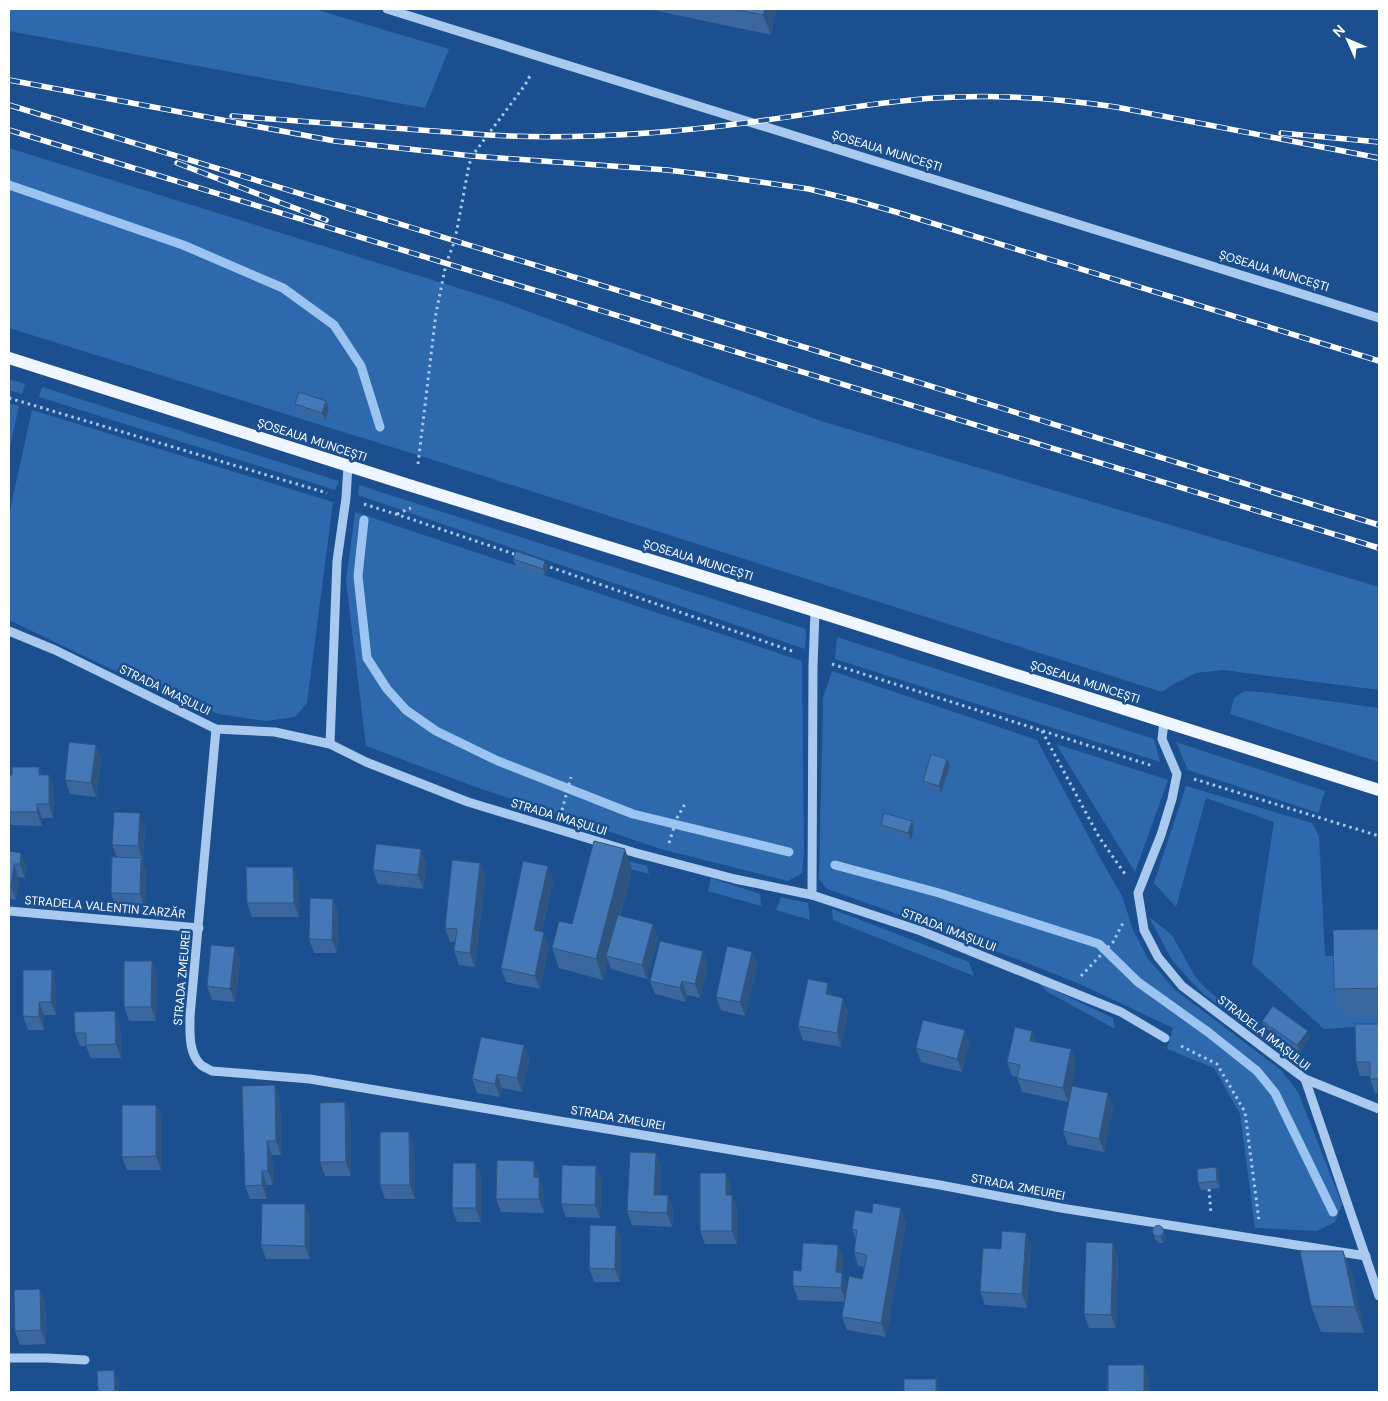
<svg xmlns="http://www.w3.org/2000/svg" width="1388" height="1401" font-family="'DM Sans',sans-serif">
  <rect width="100%" height="100%" fill="#1b4f8f"/>
  <g fill="#2e69ad">
    <polygon points="9,9 314,9 449,49 425,108 9,31"/>
    <polygon points="9,148 503,302 821,421 1379,587 1379,690 1223,670 1196,673 1172,685 1162,692 424,457 9,328"/>
    <polygon points="9,379 25,384 22,394 9,390"/>
    <polygon points="42,387 339,481 335,490 39,397"/>
    <polygon points="9,403 19,406 9,451"/>
    <polygon points="32,410 333,502 307,703 295,717 265,721 219,714 169,697 9,620 9,515"/>
    <polygon points="359,485 806,629 805,649 358,495"/>
    <polygon points="355,512 802,661 804,854 802,873 788,881 661,849 470,785 366,746 346,581"/>
    <polygon points="837,637 1154,739 1160,762 835,659"/>
    <polygon points="832,671 1037,740 1104,865 1122,896 1133,930 1148,959 1175,990 1281,1070 1298,1092 1342,1204 1335,1222 1317,1231 1255,1228 1240,1114 1214,1068 1167,1049 1173,1028 1080,984 945,931 827,889 819,879 823,698"/>
    <polygon points="1245,691 1271,693 1379,708 1379,762 1230,714 1234,698"/>
    <polygon points="1176,742 1325,791 1318,813 1188,770"/>
    <polygon points="1056,744 1168,780 1135,872"/>
    <polygon points="1186,786 1312,823 1319,836 1325,956 1342,956 1343,1015 1379,1015 1379,1025 1324,1029 1252,964 1274,822 1206,798 1176,907 1154,883"/>
    <polygon points="603,854 647,866 649,874 601,861"/>
    <polygon points="711,878 760,894 761,906 708,891"/>
    <polygon points="781,897 808,903 810,920 776,910"/>
    <polygon points="832,909 969,962 974,976 833,920"/>
    <polygon points="1149,917 1172,935 1196,978 1209,991 1230,1009 1303,1060 1298,1063 1205,995 1191,981 1172,960"/>
    <polygon points="1039,983 1113,1018 1115,1029 1046,991"/>
  </g>
  <g fill="none" stroke-linecap="round" stroke-linejoin="round">
    <g stroke="#9cc4f0" stroke-width="9">
      <polyline points="9,185 183,245 283,288 334,325 361,366 380,427"/>
      <polyline points="364,520 358,576 367,658 387,689 406,710 436,731 498,761 633,814 789,852"/>
      <polyline points="835,865 939,893 1099,944 1138,982 1208,1032 1257,1071 1275,1093 1333,1212"/>
    </g>
    <g stroke="#a9c9ee" stroke-width="3" stroke-dasharray="2.5 4" stroke-linecap="butt">
      <polyline points="9,398 327,493"/>
      <polyline points="418,464 436,313 446,264 455,240 469,165 472,156 525,85 531,74"/>
      <polyline points="364,504 408,518 517,555"/>
      <polyline points="397,514 411,508"/>
      <polyline points="544,565 795,652"/>
      <polyline points="832,664 1153,766"/>
      <polyline points="1042,731 1099,837 1125,874"/>
      <polyline points="1194,779 1379,836"/>
      <polyline points="562,810 571,777"/>
      <polyline points="669,843 677,818 686,802"/>
      <polyline points="1081,976 1113,942 1123,923"/>
      <polyline points="1181,1046 1217,1064 1245,1112 1259,1221"/>
      <polyline points="1209,1189 1211,1214"/>
    </g>
    <g stroke="#a9c9ee" stroke-width="9">
      <polyline points="387,9 1379,318"/>
      <polyline points="9,631 55,650 216,729 275,732 330,744 366,762 468,802 636,853 735,879 812,895 921,931 1121,1012 1165,1038"/>
      <polyline points="1164,722 1162,739 1177,774 1172,799 1161,835 1138,893 1144,930 1158,957 1182,986 1305,1079 1379,1296"/>
      <path d="M216,729L190,1016C190,1031 188,1053 201,1065C204,1067 208,1069 212,1071L310,1079L940,1185L1061,1208L1366,1256"/>
      <polyline points="330,744 337,561 346,498 348,465"/>
      <polyline points="812,895 813,666 815,611"/>
      <polyline points="9,911 199,928"/>
      <polyline points="1305,1079 1379,1109"/>
      <polyline points="9,1358 47,1358 85,1360"/>
    </g>
    <polyline stroke="#f0f6ff" stroke-width="12" points="9,358 415,487 815,611 1379,790"/>
    <defs>
      <g id="rail">
        <polyline points="9,80 335,141 472,156 667,170 718,176 809,189 857,201 896,212 1379,361"/>
        <polyline points="9,105 817,351 1379,525"/>
        <path d="M232,116L488,135C577,140 664,134 752,122C813,114 874,102 935,98C996,94 1056,98 1116,107L1379,158"/>
        <polyline points="9,130 1379,548"/>
        <polyline points="1281,133 1379,142"/>
        <polyline points="177,163 326,220"/>
      </g>
    </defs>
    <use href="#rail" stroke="#fff" stroke-width="5.5"/>
    <use href="#rail" stroke="#1b4f8f" stroke-width="4" stroke-dasharray="11" stroke-linecap="butt"/>
  </g>
  <g fill="#3a679d">
    <polygon points="648,9 776,9 771,35"/>
    <polygon points="295,404 329,408 325,420 298,411"/>
    <polygon points="513,559 548,568 545,576 516,566"/>
    <polygon points="96,745 101,759 96,797 70,794 65,780"/>
    <polygon points="950,766 941,793 925,788 923,781"/>
    <polygon points="39,767 42,775 49,775 54,789 53,818 42,818 42,826 11,825 9,818 9,775 12,775"/>
    <polygon points="912,821 914,828 911,840 883,831 881,825"/>
    <polygon points="145,827 143,860 142,860 146,871 145,908 116,907 111,893 117,857 112,845"/>
    <polygon points="9,851 26,866 25,878 18,877 16,900 9,899"/>
    <polygon points="426,862 423,889 378,884 373,870"/>
    <polygon points="480,863 485,876 475,967 459,965 454,951 455,942 450,942 445,928"/>
    <polygon points="632,869 620,916 653,924 658,938 647,979 611,969 608,960 603,980 559,968 552,948 572,924"/>
    <polygon points="553,880 542,932 549,946 540,989 506,982 501,968"/>
    <polygon points="298,881 299,917 252,917 247,903"/>
    <polygon points="333,899 338,913 337,953 314,953 309,939"/>
    <polygon points="1379,929 1379,1015 1343,1015 1334,989"/>
    <polygon points="235,947 240,960 235,1002 212,1000 207,986"/>
    <polygon points="752,952 757,966 745,1016 721,1010 716,997"/>
    <polygon points="152,961 157,974 156,1021 129,1021 124,1007"/>
    <polygon points="708,965 700,998 687,995 685,1002 655,994 650,981"/>
    <polygon points="56,984 56,1015 44,1015 44,1030 28,1030 23,1016"/>
    <polygon points="833,995 848,1011 841,1047 803,1040 798,1026"/>
    <polygon points="1262,1021 1310,1037 1300,1052 1265,1028"/>
    <polygon points="1379,1024 1379,1093 1375,1093 1370,1079 1370,1076 1360,1076 1356,1062"/>
    <polygon points="120,1025 121,1058 91,1058 86,1046 80,1046 75,1033"/>
    <polygon points="1032,1031 1036,1042 1071,1049 1076,1063 1068,1102 1022,1092 1017,1078 1017,1077 1012,1076 1007,1062"/>
    <polygon points="969,1044 962,1072 921,1062 916,1048"/>
    <polygon points="524,1045 529,1059 522,1092 502,1088 500,1097 477,1093 472,1079"/>
    <polygon points="275,1085 280,1099 281,1155 272,1155 273,1185 267,1185 267,1199 250,1199 245,1186"/>
    <polygon points="345,1102 350,1116 351,1176 325,1176 320,1162"/>
    <polygon points="156,1105 161,1118 161,1170 127,1170 122,1157"/>
    <polygon points="1113,1106 1104,1152 1068,1145 1063,1131"/>
    <polygon points="414,1145 415,1199 385,1199 380,1185"/>
    <polygon points="656,1153 661,1167 660,1195 668,1195 673,1209 672,1227 632,1225 627,1211"/>
    <polygon points="476,1163 481,1177 481,1222 457,1222 452,1208"/>
    <polygon points="1216,1167 1219,1174 1220,1188 1201,1190 1198,1183"/>
    <polygon points="539,1174 539,1178 544,1191 544,1213 501,1212 496,1199"/>
    <polygon points="601,1179 600,1218 566,1217 561,1204"/>
    <polygon points="731,1187 731,1195 732,1195 737,1209 737,1244 705,1244 700,1231"/>
    <polygon points="310,1217 310,1259 266,1259 261,1245"/>
    <polygon points="906,1221 886,1337 847,1330 842,1317 845,1302 798,1300 793,1286 801,1271 838,1245 843,1258 842,1273 847,1286 862,1279 864,1267 858,1266 854,1252 856,1239 852,1229"/>
    <polygon points="616,1226 621,1240 620,1282 594,1282 589,1268"/>
    <polygon points="1153,1232 1165,1235 1166,1240 1163,1243 1159,1243 1155,1239"/>
    <polygon points="1026,1233 1031,1246 1027,1308 985,1305 980,1292 1001,1249"/>
    <polygon points="1343,1251 1353,1278 1364,1333 1321,1332 1311,1306"/>
    <polygon points="1118,1257 1116,1328 1089,1328 1084,1314"/>
    <polygon points="40,1289 45,1303 46,1344 20,1345 15,1331"/>
    <polygon points="1149,1378 1149,1392 1108,1392"/>
  </g>
  <g fill="#305480">
    <polygon points="765,9 776,9 771,35 763,15"/>
    <polygon points="326,401 329,408 325,420 322,413"/>
    <polygon points="545,561 548,568 545,576 543,569"/>
    <polygon points="96,745 101,759 96,797 91,783"/>
    <polygon points="947,759 950,766 941,793 939,786"/>
    <polygon points="39,767 44,781 39,775"/>
    <polygon points="49,775 54,789 53,818 49,804"/>
    <polygon points="37,804 42,818 42,826 37,812"/>
    <polygon points="140,813 145,827 143,860 138,846"/>
    <polygon points="912,821 914,828 911,840 908,833"/>
    <polygon points="421,849 426,862 423,889 418,875"/>
    <polygon points="625,849 632,869 609,956 606,956 608,960 603,980 596,959"/>
    <polygon points="21,853 26,866 25,878 20,864"/>
    <polygon points="141,858 146,871 145,908 140,894"/>
    <polygon points="480,863 485,876 475,967 470,953"/>
    <polygon points="14,864 18,877 16,900 11,886"/>
    <polygon points="548,866 553,880 539,944 534,930"/>
    <polygon points="293,867 298,881 299,917 294,903"/>
    <polygon points="333,899 338,913 337,953 332,940"/>
    <polygon points="653,924 658,938 647,979 642,965"/>
    <polygon points="544,932 549,946 540,989 535,976"/>
    <polygon points="235,947 240,960 235,1002 230,989"/>
    <polygon points="703,951 708,965 700,998 695,984"/>
    <polygon points="752,952 757,966 745,1016 740,1002"/>
    <polygon points="152,961 157,974 156,1021 151,1007"/>
    <polygon points="52,970 56,984 56,1015 51,1002"/>
    <polygon points="682,981 687,995 685,1002 680,988"/>
    <polygon points="828,983 833,997 826,994"/>
    <polygon points="843,998 848,1011 841,1047 837,1033"/>
    <polygon points="39,1002 44,1015 44,1030 39,1017"/>
    <polygon points="115,1011 120,1025 121,1058 116,1044"/>
    <polygon points="965,1030 969,1044 962,1072 957,1059"/>
    <polygon points="1032,1031 1037,1044 1030,1041"/>
    <polygon points="1308,1031 1310,1037 1300,1052 1297,1045"/>
    <polygon points="524,1045 529,1059 522,1092 517,1078"/>
    <polygon points="1071,1049 1076,1063 1068,1102 1063,1088"/>
    <polygon points="497,1074 502,1088 500,1097 495,1084"/>
    <polygon points="275,1085 280,1099 281,1155 276,1141"/>
    <polygon points="1108,1093 1113,1106 1104,1152 1099,1139"/>
    <polygon points="345,1102 350,1116 351,1176 346,1162"/>
    <polygon points="156,1105 161,1118 161,1170 156,1156"/>
    <polygon points="409,1132 414,1145 415,1199 410,1185"/>
    <polygon points="267,1141 272,1155 273,1185 268,1171"/>
    <polygon points="656,1153 661,1167 659,1208 654,1195"/>
    <polygon points="534,1161 539,1174 538,1191 534,1177"/>
    <polygon points="476,1163 481,1177 481,1222 476,1208"/>
    <polygon points="596,1166 601,1179 600,1218 595,1205"/>
    <polygon points="1216,1167 1219,1174 1220,1188 1217,1181"/>
    <polygon points="262,1171 267,1185 267,1199 262,1185"/>
    <polygon points="726,1173 731,1187 731,1209 726,1195"/>
    <polygon points="539,1178 544,1191 544,1213 539,1199"/>
    <polygon points="668,1195 673,1209 672,1227 667,1213"/>
    <polygon points="732,1195 737,1209 737,1244 732,1231"/>
    <polygon points="305,1204 310,1217 310,1259 305,1246"/>
    <polygon points="901,1208 906,1221 886,1337 881,1323"/>
    <polygon points="616,1226 621,1240 620,1282 615,1269"/>
    <polygon points="1163,1228 1166,1240 1163,1243 1160,1236"/>
    <polygon points="1026,1233 1031,1246 1027,1308 1022,1294"/>
    <polygon points="1113,1243 1118,1257 1116,1328 1111,1315"/>
    <polygon points="838,1245 843,1258 841,1286 836,1272"/>
    <polygon points="1343,1251 1353,1278 1364,1333 1355,1307"/>
    <polygon points="842,1273 847,1286 846,1302 841,1288"/>
    <polygon points="40,1289 45,1303 46,1344 41,1330"/>
    <polygon points="1144,1365 1149,1378 1149,1392 1145,1392 1144,1391"/>
    <polygon points="114,1370 119,1384 119,1392 115,1392"/>
    <polygon points="936,1379 941,1392 936,1392"/>
  </g>
  <g fill="#4478b7" stroke="#305480">
    <polygon points="734,9 765,9 763,15"/>
    <polygon points="299,392 326,401 322,413 295,404"/>
    <polygon points="516,551 545,561 543,569 513,559"/>
    <polygon points="69,742 96,745 91,783 65,780"/>
    <polygon points="931,754 947,759 939,786 923,781"/>
    <polygon points="12,767 39,767 39,775 49,775 49,804 37,804 37,812 9,812 9,775 12,775"/>
    <polygon points="114,812 140,813 138,846 112,845"/>
    <polygon points="884,813 912,821 908,833 881,825"/>
    <polygon points="594,841 625,849 596,959 552,948 559,921 572,924"/>
    <polygon points="376,844 421,849 418,875 373,870"/>
    <polygon points="9,851 21,853 20,864 14,864 11,886 9,886"/>
    <polygon points="112,857 141,858 140,894 111,893"/>
    <polygon points="452,860 480,863 470,953 454,951 457,929 445,928"/>
    <polygon points="523,861 548,866 534,930 544,932 535,976 501,968"/>
    <polygon points="246,867 293,867 294,903 247,903"/>
    <polygon points="310,898 333,899 332,940 309,939"/>
    <polygon points="618,915 653,924 642,965 606,956"/>
    <polygon points="1379,929 1379,988 1334,989 1333,930"/>
    <polygon points="660,941 703,951 695,984 682,981 680,988 650,981"/>
    <polygon points="211,945 235,947 230,989 207,986"/>
    <polygon points="727,946 752,952 740,1002 716,997"/>
    <polygon points="124,961 152,961 151,1007 124,1007"/>
    <polygon points="23,970 52,970 51,1002 39,1002 39,1017 23,1016"/>
    <polygon points="808,979 828,983 826,994 843,998 837,1033 798,1026"/>
    <polygon points="1273,1006 1308,1031 1297,1045 1262,1021"/>
    <polygon points="115,1011 116,1044 86,1045 86,1033 75,1033 74,1012"/>
    <polygon points="923,1020 965,1030 957,1059 916,1048"/>
    <polygon points="1355,1024 1379,1024 1379,1079 1370,1079 1370,1062 1356,1062"/>
    <polygon points="1015,1027 1032,1031 1030,1041 1071,1049 1063,1088 1017,1078 1020,1065 1007,1062"/>
    <polygon points="481,1037 524,1045 517,1078 497,1074 495,1084 472,1079"/>
    <polygon points="275,1085 276,1141 267,1141 268,1171 262,1171 262,1185 245,1186 242,1086"/>
    <polygon points="1072,1086 1108,1093 1099,1139 1063,1131"/>
    <polygon points="345,1102 346,1162 320,1162 320,1103"/>
    <polygon points="122,1105 156,1105 156,1156 122,1157"/>
    <polygon points="380,1132 409,1132 410,1185 380,1185"/>
    <polygon points="630,1152 656,1153 654,1195 668,1195 667,1213 627,1211"/>
    <polygon points="497,1160 534,1161 534,1177 539,1178 539,1199 496,1199"/>
    <polygon points="453,1163 476,1163 476,1208 452,1208"/>
    <polygon points="562,1165 596,1166 595,1205 561,1204"/>
    <polygon points="1216,1167 1217,1181 1198,1183 1197,1169"/>
    <polygon points="700,1173 726,1173 726,1195 732,1195 732,1231 700,1231"/>
    <polygon points="873,1203 901,1208 881,1323 842,1317 849,1276 862,1279 867,1255 854,1252 857,1230 852,1229 855,1210 872,1213"/>
    <polygon points="262,1204 305,1204 305,1246 261,1245"/>
    <polygon points="590,1225 616,1226 615,1269 589,1268"/>
    <circle cx="1158" cy="1231" r="5.5"/>
    <polygon points="1002,1231 1026,1233 1022,1294 980,1292 983,1248 1001,1249"/>
    <polygon points="1086,1242 1113,1243 1111,1315 1084,1314"/>
    <polygon points="803,1243 838,1245 836,1272 842,1273 841,1288 793,1286 793,1270 801,1271"/>
    <polygon points="1300,1251 1343,1251 1355,1307 1311,1306"/>
    <polygon points="40,1289 41,1330 15,1331 14,1290"/>
    <polygon points="1108,1365 1144,1365 1144,1391 1135,1391 1135,1392 1108,1392"/>
    <polygon points="114,1370 115,1392 98,1392 97,1371"/>
    <rect x="904" y="1379" width="32" height="13"/>
  </g>
  <g text-anchor="middle" stroke-width="5" stroke-linejoin="round" paint-order="stroke">
    <g font-size="12" fill="#fff" stroke="#1b4f8f">
      <text transform="translate(887 151) rotate(17)" y="4">ȘOSEAUA MUNCEȘTI</text>
      <text transform="translate(1274 271) rotate(17)" y="4">ȘOSEAUA MUNCEȘTI</text>
      <text transform="translate(312 440) rotate(18)" y="4">ȘOSEAUA MUNCEȘTI</text>
      <text transform="translate(698 560) rotate(17)" y="4">ȘOSEAUA MUNCEȘTI</text>
      <text transform="translate(1085 682) rotate(18)" y="4">ȘOSEAUA MUNCEȘTI</text>
      <text transform="translate(165 690) rotate(26)" y="4">STRADA IMAȘULUI</text>
      <text transform="translate(559 817) rotate(17)" y="4">STRADA IMAȘULUI</text>
      <text transform="translate(105 907) rotate(5)" y="4">STRADELA VALENTIN ZARZĂR</text>
      <text transform="translate(949 930) rotate(21)" y="4">STRADA IMAȘULUI</text>
      <text transform="translate(182 978) rotate(-85)" y="4">STRADA ZMEUREI</text>
      <text transform="translate(1264 1033) rotate(38)" y="4">STRADELA IMAȘULUI</text>
      <text transform="translate(618 1118) rotate(10)" y="4">STRADA ZMEUREI</text>
      <text transform="translate(1018 1187) rotate(11)" y="4">STRADA ZMEUREI</text>
    </g>
  </g>
  <rect width="1388" height="1401" fill="none" stroke="#ffffff" stroke-width="20"/>
  <g transform="translate(1348 40) rotate(315)" stroke="#1b4f8f" stroke-width="4" paint-order="stroke">
  <path d="M0-4L9 19L0 12L-9 19Z" fill="#ffffff"/>
  <text y="-8" font-size="14" font-weight="bold" text-anchor="middle" fill="#ffffff">N</text>
  </g>
</svg>
